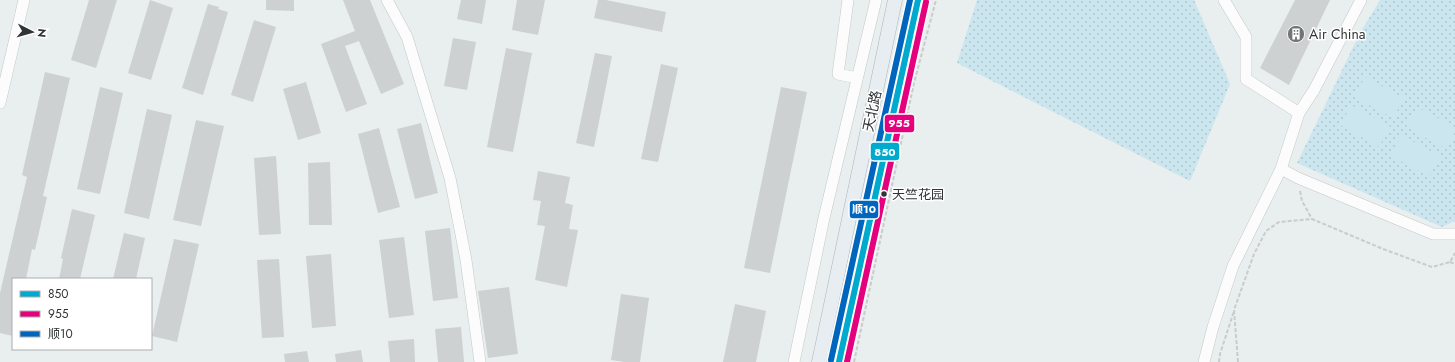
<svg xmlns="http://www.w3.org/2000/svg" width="1455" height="362" font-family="Jost,'Noto Sans SC',sans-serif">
  <defs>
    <pattern id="grass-dots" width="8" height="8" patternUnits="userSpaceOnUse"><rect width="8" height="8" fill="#cbe6ee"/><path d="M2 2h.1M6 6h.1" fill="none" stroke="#afc6cd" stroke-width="1.8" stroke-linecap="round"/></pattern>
  </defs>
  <rect width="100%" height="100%" fill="#e9eeef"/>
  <g fill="url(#grass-dots)">
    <polygon points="977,0 1194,0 1230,84 1190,181 957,63"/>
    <polygon points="1380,0 1455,0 1455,221 1442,227 1297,163 1360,33"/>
  </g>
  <g fill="#cbe6ee">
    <polygon points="1365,77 1404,98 1393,118 1354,97"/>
    <polygon points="1351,105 1390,126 1379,147 1340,125"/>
    <polygon points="1417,107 1455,127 1455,132 1446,149 1406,127"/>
    <polygon points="1401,135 1440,156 1429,177 1390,155"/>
  </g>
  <g fill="#cdd1d1">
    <polygon points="89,0 117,0 96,68 71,60"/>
    <polygon points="150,0 173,8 151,80 128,73"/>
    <polygon points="266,0 294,0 294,11 266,10"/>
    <polygon points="343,0 370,0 404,84 381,94 359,41 345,46 367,104 346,112 321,44 355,31"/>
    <polygon points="461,0 486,0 482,24 457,19"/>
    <polygon points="517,0 545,0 538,35 512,30"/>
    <polygon points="598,0 606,0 666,12 662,32 594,18"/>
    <polygon points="1295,0 1330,0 1289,85 1260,68"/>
    <polygon points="208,4 219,7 218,9 228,12 203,95 182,88"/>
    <polygon points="254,20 276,27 253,102 231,95"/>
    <polygon points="453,38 476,42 467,90 444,86"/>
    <polygon points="506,48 532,53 513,152 487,147"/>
    <polygon points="595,53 612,56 594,147 576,143"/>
    <polygon points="661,64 678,68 658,162 641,159"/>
    <polygon points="45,72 70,78 43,196 47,197 35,250 32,249 26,279 13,279 13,336 0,333 0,293 27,177 22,175"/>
    <polygon points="306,82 321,133 298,140 283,89"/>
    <polygon points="100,87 123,93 100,194 77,189"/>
    <polygon points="781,87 807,92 770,273 744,268"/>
    <polygon points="147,109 172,115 149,219 124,213"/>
    <polygon points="196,120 224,126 201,226 173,220"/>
    <polygon points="421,123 438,193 415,199 397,129"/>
    <polygon points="379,128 400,207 378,213 358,134"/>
    <polygon points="276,156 281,234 259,235 254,158"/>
    <polygon points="330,162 332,225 309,225 308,163"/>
    <polygon points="538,171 570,177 565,203 573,205 569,229 578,230 567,287 535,280 545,226 537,225 541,201 533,200"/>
    <polygon points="72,209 95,215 80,279 59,279 63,259 61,258"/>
    <polygon points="450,228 458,298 433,301 425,231"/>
    <polygon points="124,233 145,238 136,279 113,279"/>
    <polygon points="404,237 414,315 389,318 379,240"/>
    <polygon points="174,239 199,244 177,342 152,336"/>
    <polygon points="331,254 336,326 312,328 306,256"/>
    <polygon points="279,259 284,337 262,338 257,260"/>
    <polygon points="509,287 518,354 488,358 478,291"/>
    <polygon points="621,294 649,298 640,362 624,362 611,360"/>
    <polygon points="735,304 766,311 756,362 723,362"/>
    <polygon points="461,327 464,362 438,362 435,329"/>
    <polygon points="414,339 415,362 390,362 388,341"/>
    <polygon points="361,350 363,362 336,362 335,354"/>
    <polygon points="307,351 309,362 285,362 284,354"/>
  </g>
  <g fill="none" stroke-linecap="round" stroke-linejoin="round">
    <defs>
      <g id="minor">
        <polyline points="387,0 407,37 450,178 466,260 480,362"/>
        <polyline points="848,0 838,74 857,78"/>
        <polyline points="1224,0 1246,37 1246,79 1299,113"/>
        <polyline points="0,103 24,0"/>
        <polyline points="1281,169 1298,178 1433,234 1455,234"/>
        <polyline points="794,362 824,218 876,0"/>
        <polyline points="1204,362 1213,327 1233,266 1281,169 1299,113 1314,90 1361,0"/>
      </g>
      <g id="major">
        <polyline points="819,362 895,0"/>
        <polyline points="839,362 918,0"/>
      </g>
    </defs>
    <use href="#minor" stroke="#c4c8c8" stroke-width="12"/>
    <use href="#major" stroke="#a9b5bc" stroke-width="15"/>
    <g stroke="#cacccc" stroke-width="2" stroke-dasharray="4 2" stroke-linecap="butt">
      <polyline points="1300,191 1302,201 1312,219 1383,249 1432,267 1450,262 1455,253"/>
      <polyline points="1450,262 1455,264"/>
      <polyline points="854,362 914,83 936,0"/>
      <polyline points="1219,362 1220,354 1234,311"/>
      <polyline points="1238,362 1234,310 1254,254 1266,231 1279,222 1312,219"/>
    </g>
    <use href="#minor" stroke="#fcfcfd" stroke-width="11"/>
    <use href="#major" stroke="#e7edf1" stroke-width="14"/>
    <defs>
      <polyline id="bus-1" points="839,362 918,0"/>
      <polyline id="bus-2" points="847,362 926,2"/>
      <polyline id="bus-3" points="831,360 910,0"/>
    </defs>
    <use href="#bus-1" stroke="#fff" stroke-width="9"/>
    <use href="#bus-2" stroke="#fff" stroke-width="9"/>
    <use href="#bus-3" stroke="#fff" stroke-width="9"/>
    <use href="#bus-1" stroke="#00a9ce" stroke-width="6"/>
    <use href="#bus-2" stroke="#e5007d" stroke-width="6"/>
    <use href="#bus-3" stroke="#0065bd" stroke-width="6"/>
  </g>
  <defs>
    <symbol id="building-disc" viewBox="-11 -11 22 22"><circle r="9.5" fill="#717576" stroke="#fff"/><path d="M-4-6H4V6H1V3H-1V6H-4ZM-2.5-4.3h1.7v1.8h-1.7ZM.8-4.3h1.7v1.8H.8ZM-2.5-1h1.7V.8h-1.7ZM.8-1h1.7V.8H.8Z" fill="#fff"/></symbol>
  </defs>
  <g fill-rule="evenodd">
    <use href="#building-disc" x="1286" y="24" width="20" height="20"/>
  </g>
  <circle fill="#313435" stroke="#fff" stroke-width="1.5" cx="884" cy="194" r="3.5"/>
  <g text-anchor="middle" stroke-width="3" stroke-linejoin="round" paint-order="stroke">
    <g font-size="13" fill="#313435" stroke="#fff" text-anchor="start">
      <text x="892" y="199">天竺花园</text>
    </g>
    <g font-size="14" fill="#313435" stroke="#fff" text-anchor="start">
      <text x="1309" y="39">Air China</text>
    </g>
    <g font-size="14" fill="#313435" stroke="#fff">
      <text transform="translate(872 111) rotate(-78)" y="5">天北路</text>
    </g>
  </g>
  <g stroke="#fff" stroke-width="1.5">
    <rect x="884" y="114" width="31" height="19" rx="4" fill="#e5007d"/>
    <rect x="870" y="142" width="30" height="19" rx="4" fill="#00a9ce"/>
    <rect x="849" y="200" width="30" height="19" rx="4" fill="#0065bd"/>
  </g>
  <g font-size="11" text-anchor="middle" font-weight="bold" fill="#fff">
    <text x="899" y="127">955</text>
    <text x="885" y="156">850</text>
    <text x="864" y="213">顺10</text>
  </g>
  <rect x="12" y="278" width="140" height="72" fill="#ffffff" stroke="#adaeae"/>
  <rect x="20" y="291" width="20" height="6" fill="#00a9ce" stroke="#adaeae"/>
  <text x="48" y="298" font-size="12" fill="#313435">850</text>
  <rect x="20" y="311" width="20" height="6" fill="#e5007d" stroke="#adaeae"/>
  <text x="48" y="318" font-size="12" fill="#313435">955</text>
  <rect x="20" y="331" width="20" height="6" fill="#0065bd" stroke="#adaeae"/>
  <text x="48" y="338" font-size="12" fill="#313435">顺10</text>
  <g transform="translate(32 32) rotate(96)" stroke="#ffffff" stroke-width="3" paint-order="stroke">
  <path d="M0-3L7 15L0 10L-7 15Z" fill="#313435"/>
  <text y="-6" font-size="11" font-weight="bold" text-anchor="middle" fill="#313435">N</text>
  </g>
</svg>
